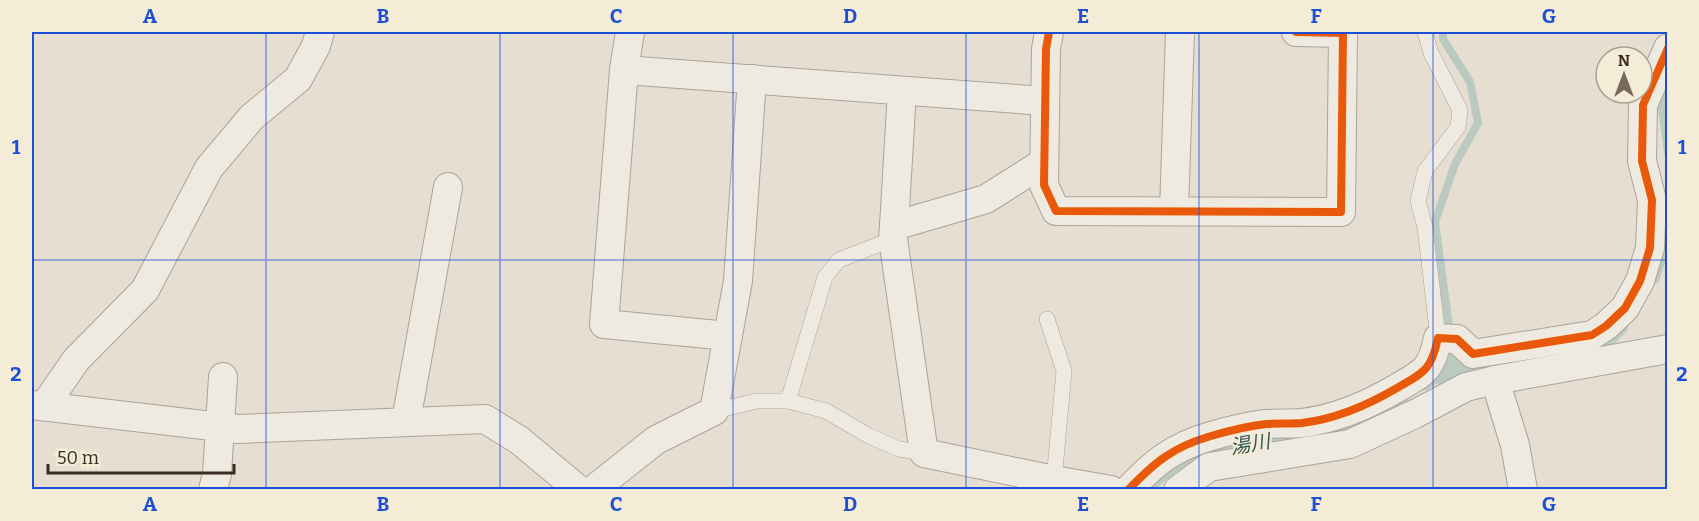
<svg xmlns="http://www.w3.org/2000/svg" width="1699" height="521" font-family="Bitter,'Noto Sans JP',serif">
  <rect width="100%" height="100%" fill="#e5ded1"/>
  <g fill="none" stroke-linecap="round" stroke-linejoin="round">
    <g stroke="#bbcac1" stroke-width="8">
      <polyline points="1443,32 1443,39 1470,82 1478,123 1455,164 1435,222 1450,333"/>
      <polyline points="1668,92 1662,109 1668,152"/>
      <polyline points="1655,280 1668,241"/>
      <polyline points="1602,351 1624,328"/>
      <polyline points="1426,386 1454,368 1451,345"/>
      <path d="M1323,433C1352,428 1380,415 1405,399"/>
      <path d="M1149,490C1164,476 1180,462 1200,455C1233,443 1268,442 1302,436"/>
    </g>
    <polyline stroke="#bbcac1" stroke-width="45" points="1454,368 1528,360"/>
    <defs>
      <g id="service">
        <polyline points="1425,32 1431,53 1460,110 1458,127 1425,171 1418,201 1425,227 1438,338"/>
        <polyline points="1047,319 1064,371 1054,480"/>
        <polyline points="788,401 825,277 839,260 893,239"/>
        <polyline points="714,411 757,401 788,401 826,411 869,436 899,449 924,453"/>
      </g>
      <g id="minor">
        <polyline points="630,32 624,70 604,324 728,336"/>
        <polyline points="1049,32 1046,49 1044,185 1056,211 1341,212 1343,33 1296,32"/>
        <polyline points="624,70 1044,101"/>
        <polyline points="902,91 894,226 986,199 1043,163"/>
        <polyline points="1174,211 1180,32"/>
        <polyline points="894,226 893,239 924,453 1054,480 1111,490"/>
        <polyline points="1495,380 1515,445 1523,490"/>
        <polyline points="32,405 238,429 485,419 519,440 579,490"/>
        <polyline points="45,405 76,360 145,290 209,168 252,117 298,79 316,46 320,32"/>
        <polyline points="406,421 448,187"/>
        <polyline points="213,490 217,474 223,377"/>
        <polyline points="593,490 656,440 714,411 738,281 752,79"/>
        <path d="M1128,490C1155,462 1173,447 1211,436C1228,431 1248,426 1266,424C1278,423 1290,424 1302,423C1336,419 1368,405 1397,388C1424,372 1431,371 1438,338L1457,339L1473,354L1592,335L1606,326L1625,308L1640,281L1650,248L1652,200L1642,161L1643,105L1668,48"/>
        <polyline points="1178,490 1209,467 1350,444 1415,414 1466,387 1495,380 1668,349"/>
      </g>
    </defs>
    <use href="#service" stroke="#aba399" stroke-width="16"/>
    <use href="#minor" stroke="#aba399" stroke-width="30"/>
    <use href="#service" stroke="#eeeae2" stroke-width="15"/>
    <use href="#minor" stroke="#eeeae2" stroke-width="28"/>
    <defs>
      <g id="cycleway">
        <polyline points="1049,32 1046,49 1044,185 1056,211 1341,212 1343,33 1296,32"/>
        <path d="M1128,490C1155,462 1173,447 1211,436C1228,431 1248,426 1266,424C1278,423 1290,424 1302,423C1336,419 1368,405 1397,388C1424,372 1431,371 1438,338L1457,339L1473,354L1592,335L1606,326L1625,308L1640,281L1650,248L1652,200L1642,161L1643,105L1668,48"/>
      </g>
    </defs>
    <use href="#cycleway" stroke="#f5ecd8" stroke-width="11"/>
    <use href="#cycleway" stroke="#e8590c" stroke-width="8"/>
  </g>
  <path fill="none" stroke="#1d4ed8" stroke-width="1.5" stroke-opacity="0.55" d="M266,32V490M500,32V490M733,32V490M966,32V490M1199,32V490M1433,32V490M32,260H1668"/>
  <g text-anchor="middle" stroke-width="4.5" stroke-linejoin="round" paint-order="stroke">
    <g font-size="20" font-style="italic" fill="#315955" stroke="#f5ecd8">
      <text transform="translate(1250 444) rotate(-10)" y="7">湯川</text>
    </g>
  </g>
  <rect width="1699" height="521" fill="none" stroke="#f5ecd8" stroke-width="66"/>
  <g transform="translate(1624 75)"><circle r="28" fill="#f5ecd8" stroke="#aa9f8f" stroke-width="1.5"/>
  <path d="M0-4.5L10 22L0 15L-10 22Z" fill="#766a5f"/>
  <text y="-9" font-size="16" font-weight="bold" text-anchor="middle" fill="#3a2c21">N</text>
  </g>
  <path d="M48 464v9h186v-9" fill="none" stroke="#3a2c21" stroke-width="3"/>
  <text x="57" y="464" font-size="18" fill="#3a2c21" stroke="#f5ecd8" stroke-width="4.5" paint-order="stroke">50 m</text>
  <rect x="33" y="33" width="1633" height="455" fill="none" stroke="#1d4ed8" stroke-width="2"/>
  <g font-size="20" text-anchor="middle" font-weight="bold" fill="#1d4ed8">
    <text x="150" y="23">A</text>
    <text x="383" y="23">B</text>
    <text x="616" y="23">C</text>
    <text x="850" y="23">D</text>
    <text x="1083" y="23">E</text>
    <text x="1316" y="23">F</text>
    <text x="1549" y="23">G</text>
    <text x="16" y="154">1</text>
    <text x="1682" y="154">1</text>
    <text x="16" y="381">2</text>
    <text x="1682" y="381">2</text>
    <text x="150" y="511">A</text>
    <text x="383" y="511">B</text>
    <text x="616" y="511">C</text>
    <text x="850" y="511">D</text>
    <text x="1083" y="511">E</text>
    <text x="1316" y="511">F</text>
    <text x="1549" y="511">G</text>
  </g>
</svg>
